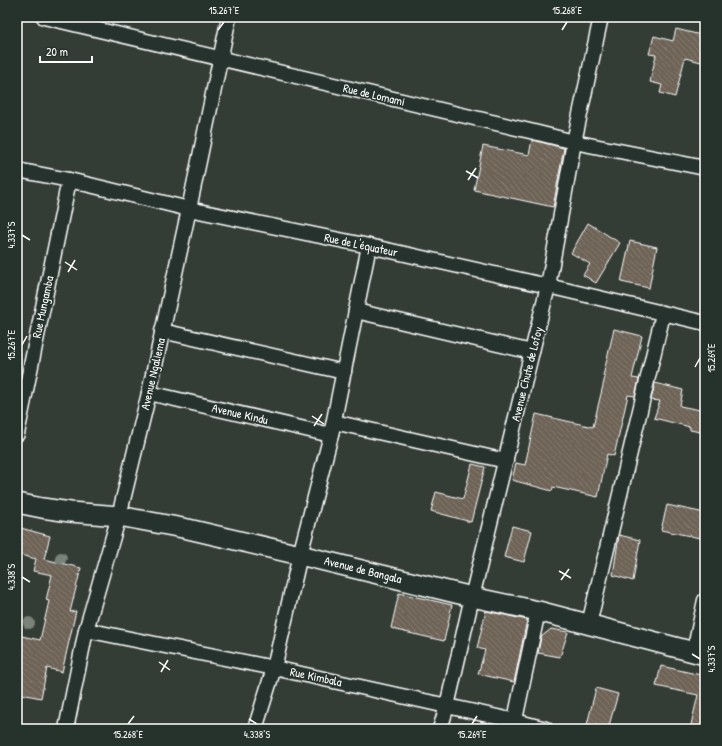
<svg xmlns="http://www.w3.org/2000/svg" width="722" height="746" font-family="'Patrick Hand',sans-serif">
  <defs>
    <pattern id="building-back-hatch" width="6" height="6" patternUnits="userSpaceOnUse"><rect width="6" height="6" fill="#6e6357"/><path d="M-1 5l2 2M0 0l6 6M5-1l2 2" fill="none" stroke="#847a70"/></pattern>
  </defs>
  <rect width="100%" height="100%" fill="#343d35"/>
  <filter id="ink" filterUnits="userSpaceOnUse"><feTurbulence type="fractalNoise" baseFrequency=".025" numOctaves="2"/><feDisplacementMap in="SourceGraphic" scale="8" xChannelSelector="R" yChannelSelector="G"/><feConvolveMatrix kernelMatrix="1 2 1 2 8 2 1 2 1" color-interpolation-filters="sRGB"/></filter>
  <g filter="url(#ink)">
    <g fill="url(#building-back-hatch)" stroke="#fff">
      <polygon points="676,29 705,36 705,63 685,58 675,97 660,93 662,85 650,82 656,55 649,54 654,36 673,41"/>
      <polygon points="532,140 564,148 553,207 474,190 483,146 529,155"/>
      <polygon points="588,223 620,243 596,283 583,275 590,264 571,253"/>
      <polygon points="630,241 657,247 649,288 621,282"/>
      <polygon points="614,329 642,336 632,378 639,379 635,396 628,395 614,456 607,454 598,497 553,487 552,491 512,480 516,463 525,465 536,414 593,427 605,377 603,376"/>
      <polygon points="655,383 683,390 680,406 705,411 705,433 690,430 690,427 654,418 660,401 651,400"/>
      <polygon points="472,464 485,467 471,522 431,511 436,492 463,499"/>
      <polygon points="667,505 705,513 705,539 661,530"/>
      <polygon points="512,526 532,531 524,562 504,557"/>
      <polygon points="17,527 50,536 44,559 81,568 70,612 76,611 62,672 47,668 41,698 17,693 17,635 40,640 49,601 46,600 52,575 33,571 36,559 17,554"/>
      <polygon points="619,535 640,540 633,581 613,575"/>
      <polygon points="399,593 452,605 444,641 396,630 391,628"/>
      <polygon points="486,611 527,620 514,682 478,674 485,650 477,648"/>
      <polygon points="551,629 568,632 560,657 538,653 541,637"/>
      <polygon points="661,666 705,676 705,729 690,729 698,695 656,686"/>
      <polygon points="596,688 618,694 608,729 586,729"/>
    </g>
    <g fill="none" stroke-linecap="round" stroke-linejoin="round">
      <defs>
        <g id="street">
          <polyline points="44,17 534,132 574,142 705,168"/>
          <polyline points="17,170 69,180 189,209 369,246 548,286 705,323"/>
          <polyline points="356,311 532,352"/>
          <polyline points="162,331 344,372"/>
          <polyline points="149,393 331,435"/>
          <polyline points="334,422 506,461"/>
          <polyline points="17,434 69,180"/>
          <polyline points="589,624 663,314"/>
          <polyline points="86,630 274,668 515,721 546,729"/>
          <polyline points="694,652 705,600"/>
          <polyline points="66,729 86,630 119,516 149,393 189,209 229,17"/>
          <polyline points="255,729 274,668 300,555 331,435 369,246"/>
          <polyline points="440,729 447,706 472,597 548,286 574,142 601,17"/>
          <polyline points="513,729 538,611"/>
        </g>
        <polyline id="secondary" points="17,503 42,508 70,512 119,516 188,529 300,555 472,597 538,611 705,655"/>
      </defs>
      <use href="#street" stroke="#fff" stroke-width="17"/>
      <use href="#secondary" stroke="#fff" stroke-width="22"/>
      <use href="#street" stroke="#26332d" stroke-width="14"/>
      <use href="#secondary" stroke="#26332d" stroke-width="19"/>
    </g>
    <g fill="#7a8379">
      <circle cx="61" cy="558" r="6"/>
      <circle cx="29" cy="623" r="6"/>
    </g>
  </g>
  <path fill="none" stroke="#fff" stroke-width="1.5" d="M218,30L224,22M562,30L567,22M466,171L478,178M468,180L476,168M22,235L30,240M65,262L77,270M68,272L75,260M22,345L27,336M695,367L700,358M312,416L324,424M314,426L322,414M559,571L571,578M22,577L30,582M561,580L569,569M692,654L700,659M159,662L170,670M161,672L168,660M249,719L257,724M128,724L134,716M472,724L477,716"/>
  <g text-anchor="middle" stroke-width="3" stroke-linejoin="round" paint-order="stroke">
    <g font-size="12" fill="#fff" stroke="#26332d">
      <text transform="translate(374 95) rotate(13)" y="4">Rue de Lomami</text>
      <text transform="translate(361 245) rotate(12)" y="4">Rue de L'équateur</text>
      <text transform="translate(43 307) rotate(-78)" y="4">Rue Mungamba</text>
      <text transform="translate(153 374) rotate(-77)" y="4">Avenue Ngaliema</text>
      <text transform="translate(527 374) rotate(-76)" y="4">Avenue Chute de Lofoy</text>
      <text transform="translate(240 414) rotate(13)" y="4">Avenue Kindu</text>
      <text transform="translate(363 570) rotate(14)" y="4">Avenue de Bangala</text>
      <text transform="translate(316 677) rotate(12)" y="4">Rue Kimbala</text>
    </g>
  </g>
  <rect width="722" height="746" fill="none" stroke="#26332d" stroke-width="44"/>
  <path d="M40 56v6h52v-6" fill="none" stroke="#ffffff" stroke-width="2"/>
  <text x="46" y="56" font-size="12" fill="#ffffff" stroke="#26332d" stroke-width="3" paint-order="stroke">20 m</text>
  <rect x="22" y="22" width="678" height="702" fill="none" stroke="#fff" stroke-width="1.5"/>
  <g font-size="10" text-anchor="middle" fill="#fff">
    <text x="224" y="14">15.267°E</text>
    <text x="567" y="14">15.268°E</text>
    <text transform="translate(11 235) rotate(-90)" y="4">4.337°S</text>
    <text transform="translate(11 345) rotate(-90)" y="4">15.267°E</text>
    <text transform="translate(711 358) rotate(-90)" y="4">15.269°E</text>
    <text transform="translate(11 577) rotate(-90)" y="4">4.338°S</text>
    <text transform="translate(711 659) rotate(-90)" y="4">4.337°S</text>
    <text x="128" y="738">15.268°E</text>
    <text x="257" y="738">4.338°S</text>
    <text x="472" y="738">15.269°E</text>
  </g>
</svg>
